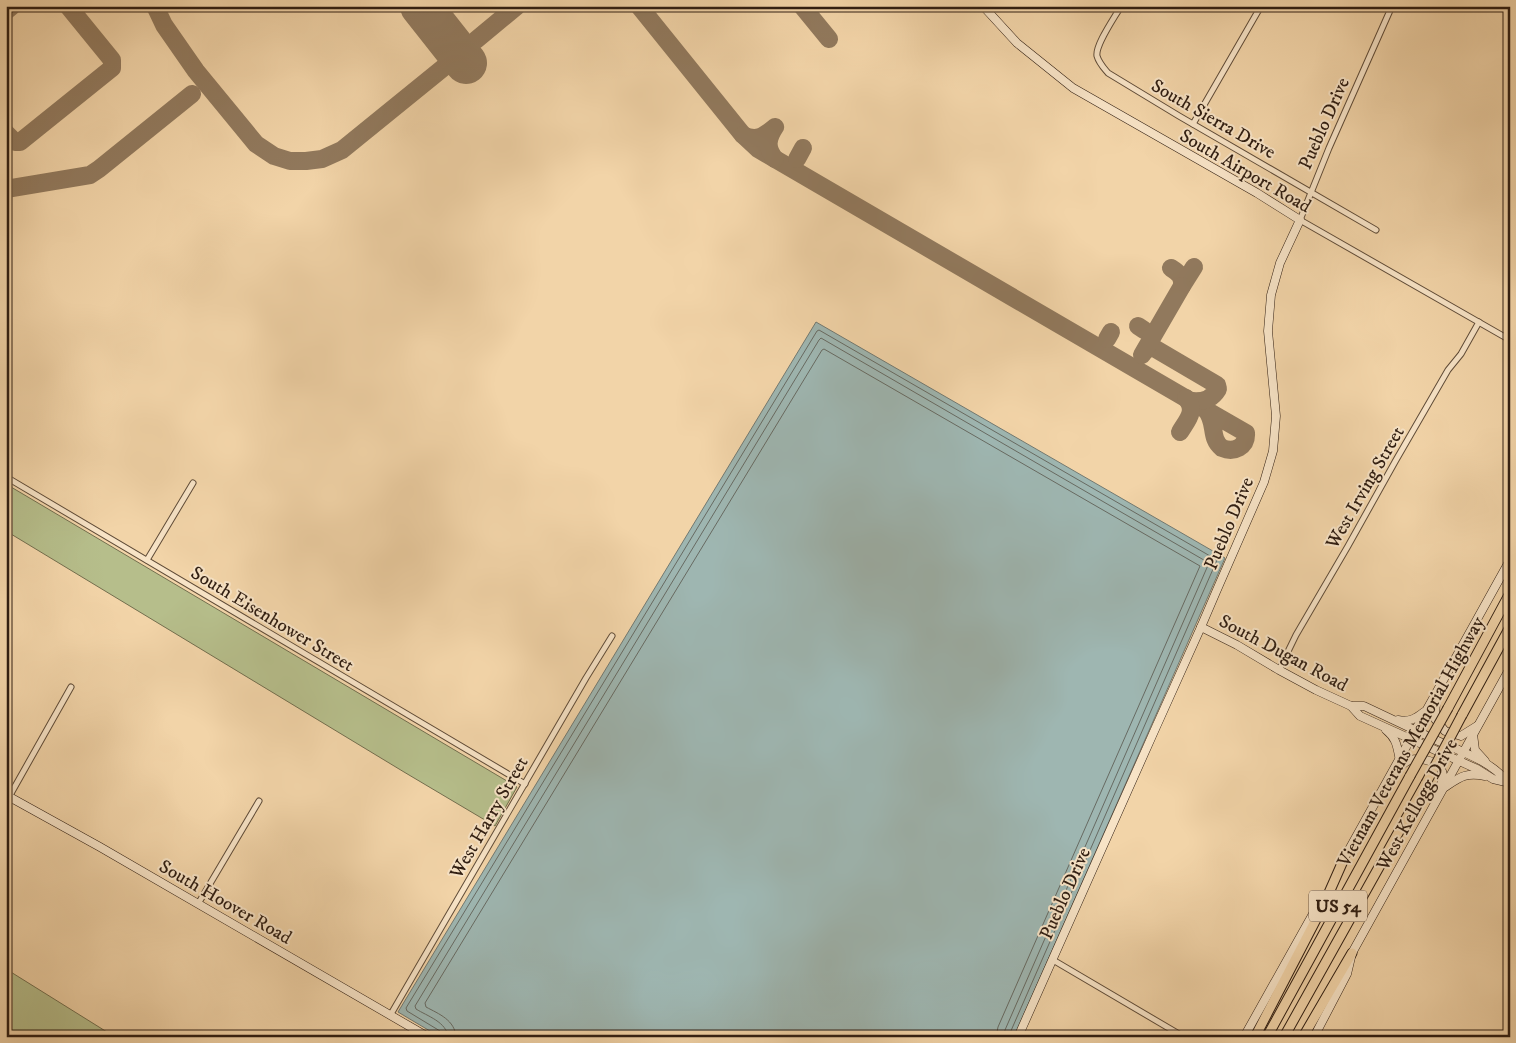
<svg xmlns="http://www.w3.org/2000/svg" width="1516" height="1043" font-family="'IM FELL DW Pica',serif">
  <rect width="100%" height="100%" fill="#f2d4a8"/>
  <filter id="stains"><feTurbulence type="fractalNoise" baseFrequency=".004" numOctaves="4"/><feColorMatrix values="0 0 0 0 .2 0 0 0 0 .09 0 0 0 0 .02 0 0 0 .5 -.17"/></filter>
  <radialGradient id="worn" r=".72"><stop offset=".6" stop-color="#630" stop-opacity="0"/><stop offset="1" stop-color="#630" stop-opacity=".3"/></radialGradient>
  <g fill="#b6be8b" stroke="#736e4e">
    <polygon points="6,484 517,787 495,826 404,772 6,531"/>
    <polygon points="6,969 115,1037 6,1037"/>
  </g>
  <polygon fill="#9eb6b1" stroke="#727971" points="816,322 1225,558 1014,1037 440,1037 398,1012"/>
  <g fill="none" stroke-linecap="round" stroke-linejoin="round">
    <g stroke="#676a62" stroke-width="1">
      <polyline points="442,1037 440,1031 407,1011 406,1008 817,331 819,330 1217,560 1010,1033 1010,1037"/>
      <path d="M448,1037C447,1022 427,1016 416,1009L415,1006L819,340L821,338L1209,563L1005,1030L1004,1037"/>
      <path d="M456,1037C455,1020 439,1014 426,1007L425,1003L822,350L824,349L1200,566L998,1027L996,1037"/>
    </g>
    <g stroke="#91795d" stroke-width="18">
      <polyline points="155,6 164,25 196,71 256,144 274,156 290,161 306,161 322,159 342,150 443,68"/>
      <path d="M639,6L743,135L758,149L1206,410C1217,423 1209,438 1222,448C1234,453 1247,447 1246,433L1206,410"/>
      <polyline points="802,6 829,39"/>
      <polyline points="6,11 12,6"/>
      <polyline points="476,40 517,6"/>
      <polyline points="6,133 15,142 20,142 112,68 112,60 68,6"/>
      <path d="M743,135C757,142 764,136 775,127C767,139 766,148 775,159"/>
      <polyline points="797,159 803,148"/>
      <polyline points="6,189 90,175 99,169 192,94"/>
      <path d="M1171,268C1179,273 1183,277 1182,286L1194,267"/>
      <polyline points="1138,326 1144,330"/>
      <polyline points="1107,339 1111,332"/>
      <path d="M1145,351L1149,348H1154L1217,385L1218,389C1212,399 1204,402 1192,401"/>
      <polyline points="1142,355 1182,286"/>
      <path d="M1180,432C1187,420 1197,411 1186,398"/>
    </g>
    <polyline stroke="#91795d" stroke-width="42" points="421,6 466,63"/>
    <defs>
      <g id="street">
        <path d="M1121,6C1115,17 1095,45 1097,56C1099,63 1103,67 1108,73L1179,116L1376,230"/>
        <polyline points="1392,6 1329,148 1300,220 1510,340"/>
        <polyline points="1193,124 1261,6"/>
        <polyline points="6,372 7,370"/>
        <polyline points="6,477 525,784"/>
        <polyline points="147,560 193,483"/>
        <polyline points="1279,670 1296,635 1348,546 1396,460 1448,370 1461,354 1479,322"/>
        <polyline points="9,797 71,687"/>
        <polyline points="198,904 259,801"/>
        <polyline points="1053,960 1184,1037"/>
        <polyline points="391,1014 586,678 612,636"/>
      </g>
      <g id="secondary">
        <polyline points="983,6 1017,43 1073,88 1257,193 1300,220 1280,263 1271,295 1268,331 1276,416 1273,451 1264,482 1216,592 1201,627 1156,727 1018,1037"/>
        <path d="M1201,627L1237,645L1279,670L1316,690L1351,706H1364C1389,718 1413,729 1438,741C1460,751 1493,762 1507,782"/>
        <polyline points="1436,699 1435,719 1445,731 1461,736 1477,726"/>
        <polyline points="1351,706 1360,716 1477,769 1493,779 1510,783"/>
        <path d="M1398,720C1410,722 1415,719 1424,712"/>
        <path d="M1386,730C1397,739 1397,746 1400,761"/>
        <polyline points="1473,734 1475,750 1485,761"/>
        <path d="M1397,770C1401,766 1404,762 1410,760C1421,757 1441,761 1443,775C1444,779 1441,783 1440,787"/>
        <path d="M1445,787C1460,777 1466,772 1485,776"/>
        <polyline points="6,795 100,847 428,1037"/>
        <polyline points="1341,864 1510,560"/>
        <polyline points="1244,1037 1323,896"/>
        <polyline points="1314,1037 1347,974 1352,953 1510,668"/>
      </g>
      <g id="highway">
        <polyline points="1448,708 1510,593"/>
        <polyline points="1462,715 1510,627"/>
        <polyline points="1255,1037 1324,904 1343,861"/>
        <polyline points="1267,1037 1410,776"/>
        <polyline points="1284,1037 1426,783"/>
        <polyline points="1303,1037 1352,953"/>
      </g>
    </defs>
    <use href="#street" stroke="#604c38" stroke-width="7"/>
    <use href="#secondary" stroke="#301e12" stroke-width="9"/>
    <use href="#highway" stroke="#301e12" stroke-width="11"/>
    <use href="#street" stroke="#f7e3c6" stroke-width="5"/>
    <use href="#secondary" stroke="#f7e3c6" stroke-width="8"/>
    <use href="#highway" stroke="#f2d4a8" stroke-width="9"/>
    <defs>
      <g id="highway-bridge">
        <polyline points="1410,776 1448,708"/>
        <polyline points="1426,783 1462,715"/>
      </g>
    </defs>
    <use href="#highway-bridge" stroke="#301e12" stroke-width="11" stroke-linecap="butt"/>
    <use href="#highway-bridge" stroke="#f2d4a8" stroke-width="9"/>
  </g>
  <g text-anchor="middle" stroke-width="4" stroke-linejoin="round" paint-order="stroke">
    <rect fill="#f7e3c6" stroke="#6c5948" stroke-width="1" x="1309" y="890.5" width="58" height="31" rx="4"/>
    <g font-size="18" font-weight="bold" fill="#301e12">
      <text x="1338" y="912">US 54</text>
    </g>
    <g font-size="19" fill="#301e12" stroke="#f7e3c6">
      <text transform="translate(1214 118) rotate(30)" y="7">South Sierra Drive</text>
      <text transform="translate(1323 123) rotate(-66)" y="7">Pueblo Drive</text>
      <text transform="translate(1246 170) rotate(30)" y="7">South Airport Road</text>
      <text transform="translate(1364 487) rotate(-60)" y="7">West Irving Street</text>
      <text transform="translate(1228 523) rotate(-67)" y="7">Pueblo Drive</text>
      <text transform="translate(273 618) rotate(31)" y="7">South Eisenhower Street</text>
      <text transform="translate(1284 652) rotate(28)" y="7">South Dugan Road</text>
      <text transform="translate(1410 741) rotate(-61)" y="7">Vietnam Veterans Memorial Highway</text>
      <text transform="translate(1416 804) rotate(-61)" y="7">West Kellogg Drive</text>
      <text transform="translate(488 817) rotate(-60)" y="7">West Harry Street</text>
      <text transform="translate(1064 893) rotate(-66)" y="7">Pueblo Drive</text>
      <text transform="translate(226 901) rotate(30)" y="7">South Hoover Road</text>
    </g>
  </g>
  <rect width="1516" height="1043" fill="none" stroke="#f2d4a8" stroke-width="25"/>
  <rect x="8" y="8" width="1501" height="1028" fill="none" stroke="#301e12" stroke-width="2.5"/>
  <rect x="12" y="12" width="1491" height="1018" fill="none" stroke="#301e12"/>
  <rect width="100%" height="100%" filter="url(#stains)"/>
  <rect width="100%" height="100%" fill="url(#worn)"/>
</svg>
